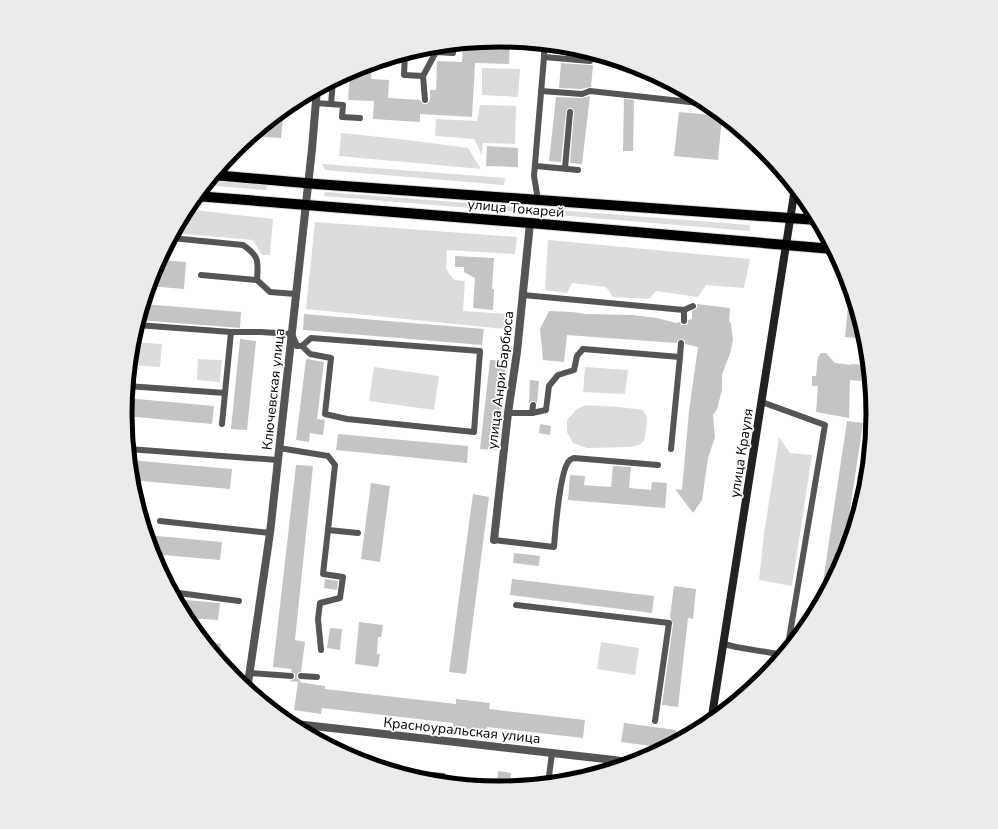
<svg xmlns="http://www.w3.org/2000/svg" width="998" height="829" font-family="'Nunito Sans',sans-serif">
  <rect width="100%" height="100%" fill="#fff"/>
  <g fill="#dcdcdc">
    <polygon points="482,68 520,69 518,97 482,95"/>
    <polygon points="480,105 516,106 515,144 483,143 482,155 474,139 435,136 436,119 477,121"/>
    <polygon points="341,133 408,140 468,148 481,169 339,156"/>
    <polygon points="322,164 505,178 504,185 325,170"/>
    <polygon points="209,180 267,185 266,190 205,185"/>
    <polygon points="325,192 750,225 750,231 324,196"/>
    <polygon points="186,209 273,219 270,255 262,255 253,240 173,233"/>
    <polygon points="315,222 517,237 515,254 447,250 446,269 454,280 465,281 463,311 507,314 505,329 306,309"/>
    <polygon points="548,240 549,240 750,259 744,288 706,285 698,297 656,291 649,299 613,297 606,287 572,283 567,293 545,290"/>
    <polygon points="132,342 162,344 160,367 129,365"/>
    <polygon points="198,359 222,360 220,382 197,380"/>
    <polygon points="374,367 439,376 434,410 369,401"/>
    <polygon points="585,367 628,370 625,394 583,392"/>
    <polygon points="586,405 619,407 643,410 647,417 646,429 644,441 639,445 630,447 587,448 573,443 567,432 567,420 577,409"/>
    <polygon points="779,437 790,453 812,455 792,586 759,580 764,534"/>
    <polygon points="601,642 639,648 635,675 597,669"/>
  </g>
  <g fill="#c4c4c4">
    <polygon points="489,41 510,42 509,64 475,63 472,117 420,114 420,122 373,119 374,101 348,100 350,72 356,68 372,64 371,79 389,80 388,98 420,100 423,104 427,104 430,100 430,90 436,90 437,61 462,62 463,44"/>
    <polygon points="562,46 572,47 594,54 593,58 590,57 562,54"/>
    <polygon points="561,63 590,65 593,65 591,87 581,89 559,88"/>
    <polygon points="590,96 582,164 570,163 574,112 573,109 570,108 567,109 566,112 561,162 549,161 556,97 582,98"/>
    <polygon points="624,99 634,100 633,151 623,151"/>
    <polygon points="284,109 281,138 251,136"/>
    <polygon points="679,112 722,116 718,160 674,156"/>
    <polygon points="487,146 518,148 518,167 486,166"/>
    <polygon points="455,256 494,258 492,289 494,289 493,310 473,308 475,278 464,272 464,267 455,267"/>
    <polygon points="159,260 186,262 184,289 148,286 153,271"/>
    <polygon points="143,304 241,312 240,328 138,320"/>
    <polygon points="697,304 730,308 729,322 731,323 733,340 730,354 725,366 722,375 722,390 717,409 713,415 715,437 708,458 702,500 693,513 675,489 682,490 689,411 698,347 685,344 685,341 682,339 678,340 676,343 567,335 564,362 543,360 540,329 549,311 572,312 586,314 632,315 657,318 676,323 680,322 681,325 684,325 688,324 688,320 692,319 692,311 697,308"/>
    <polygon points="848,305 855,306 866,339 845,337"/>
    <polygon points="304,314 484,329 482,345 303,330"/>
    <polygon points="240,339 256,341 247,430 231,429"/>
    <polygon points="821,353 826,353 835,363 851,365 851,364 869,365 870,382 850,380 849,418 816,412 818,386 812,386 812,376 816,376 818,357"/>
    <polygon points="306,359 324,362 317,419 325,420 323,435 310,433 309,442 296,440"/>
    <polygon points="490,360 506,361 497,450 480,449"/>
    <polygon points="530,380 539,381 537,403 533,401 530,402 529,404"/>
    <polygon points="126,398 214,406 212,424 125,416"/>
    <polygon points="847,421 863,423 842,563 821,603 820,602"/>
    <polygon points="540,424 551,426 550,435 539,433"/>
    <polygon points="338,434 468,446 467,463 336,450"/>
    <polygon points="129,460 232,469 230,489 131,480"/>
    <polygon points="296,465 313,466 295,640 305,642 301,672 299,672 297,675 297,678 300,680 300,682 290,681 294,679 295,677 295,674 291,672 292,669 273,667"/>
    <polygon points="613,466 631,467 629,488 651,490 652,482 667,483 665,508 568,500 570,475 585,476 584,485 611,487"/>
    <polygon points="371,483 390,486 380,562 361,559"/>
    <polygon points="473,494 489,497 466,674 449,672"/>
    <polygon points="146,535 222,542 220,560 152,554"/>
    <polygon points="514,553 540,556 539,566 513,563"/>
    <polygon points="325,579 338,581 337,590 324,588"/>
    <polygon points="512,579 654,596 652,613 510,595"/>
    <polygon points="674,586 696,589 693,619 688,618 678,707 662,705 673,624 670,616"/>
    <polygon points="175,599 220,603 218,620 185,618"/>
    <polygon points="359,622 383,625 381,637 378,637 377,654 380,654 378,667 355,664"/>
    <polygon points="330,628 342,629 340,650 327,648"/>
    <polygon points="203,641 221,644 218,660 212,652"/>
    <polygon points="298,682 325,686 325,689 456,704 456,699 490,703 489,709 585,720 583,738 487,727 486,731 453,727 453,723 322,708 321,714 294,710"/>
    <polygon points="624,723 676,730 674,743 666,748 621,742"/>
    <polygon points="498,771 511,773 510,782 519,783 519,787 499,789 490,788 491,781 497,781"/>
  </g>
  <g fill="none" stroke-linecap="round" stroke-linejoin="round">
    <defs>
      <g id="primary">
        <polyline points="213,175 316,184 817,220"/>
        <polyline points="196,196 530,223 833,249"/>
      </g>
    </defs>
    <use href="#primary" stroke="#dbdbdb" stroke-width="12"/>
    <g stroke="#555" stroke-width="6">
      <polyline points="405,53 404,75 423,76 436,52 453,53"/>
      <polyline points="544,57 590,61"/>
      <polyline points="423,76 425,100"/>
      <polyline points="541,91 582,94 590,91 708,104"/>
      <polyline points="316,103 343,105 342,117 360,118"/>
      <polyline points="331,104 333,81"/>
      <polyline points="536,166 578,170"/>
      <polyline points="565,168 570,112"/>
      <polyline points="538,200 534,176 544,57 544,44"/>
      <path d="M171,238L243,245C260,257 258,261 257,280L270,292L296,294"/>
      <polyline points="201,275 257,280"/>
      <polyline points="523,295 684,310 693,306"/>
      <polyline points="684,321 684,310"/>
      <polyline points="137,325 231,332 261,332 292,334 297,346 302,346 311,338 480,351 474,432 347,419 325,414 331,358 310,354 302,346"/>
      <polyline points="680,357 681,343"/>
      <polyline points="127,386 225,393 231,332"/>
      <polyline points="762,402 825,425 787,651"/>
      <polyline points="508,413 532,413 546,410 549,386 558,375 574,370 577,356 583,349 680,357 671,449"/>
      <polyline points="532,413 533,405"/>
      <polyline points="222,424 225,393"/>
      <polyline points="279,448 328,456 335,465 328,530 323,574 343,577 340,598 320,603 318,619 321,650"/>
      <polyline points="128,449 278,460"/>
      <polyline points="860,510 873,423"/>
      <polyline points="160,521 270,533"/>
      <polyline points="328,530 358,533"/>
      <path d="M494,540L554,547C555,532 560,470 569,461C570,459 572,459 574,458L658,465"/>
      <polyline points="171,592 239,601"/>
      <polyline points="516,605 669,623 655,721"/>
      <polyline points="724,644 736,647 784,655"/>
      <polyline points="249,673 291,676"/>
      <polyline points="301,676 317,677"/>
      <polyline points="613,769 614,760"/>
      <polyline points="390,771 443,776 442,783"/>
      <polyline points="548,784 552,753"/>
    </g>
    <g stroke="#555" stroke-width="8">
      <polyline points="494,540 508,413 517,352 530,223"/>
      <polyline points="247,690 270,533 312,149 317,89"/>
      <polyline points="287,723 614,760 634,763"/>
    </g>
    <polyline stroke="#222" stroke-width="8" points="711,722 795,188"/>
    <use href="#primary" stroke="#000" stroke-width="10"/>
  </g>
  <g text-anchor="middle" stroke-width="3.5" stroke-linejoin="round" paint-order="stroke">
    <g font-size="14" fill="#000" stroke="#fff">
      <text transform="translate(516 208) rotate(5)" y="5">улица Токарей</text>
      <text transform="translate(500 380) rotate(-83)" y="5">улица Анри Барбюса</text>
      <text transform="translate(273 389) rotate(-84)" y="5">Ключевская улица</text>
      <text transform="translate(741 453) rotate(-81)" y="5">улица Крауля</text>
      <text transform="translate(462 730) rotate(6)" y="5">Красноуральская улица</text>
    </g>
  </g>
  <path d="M0 0H998V829H0ZM132 414a367 367 0 1 1 734 0a367 367 0 1 1-734 0Z" fill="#ebebeb" fill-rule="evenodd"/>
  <path fill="none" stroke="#000" stroke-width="5" d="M132 414a367 367 0 1 1 734 0a367 367 0 1 1-734 0Z"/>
</svg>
